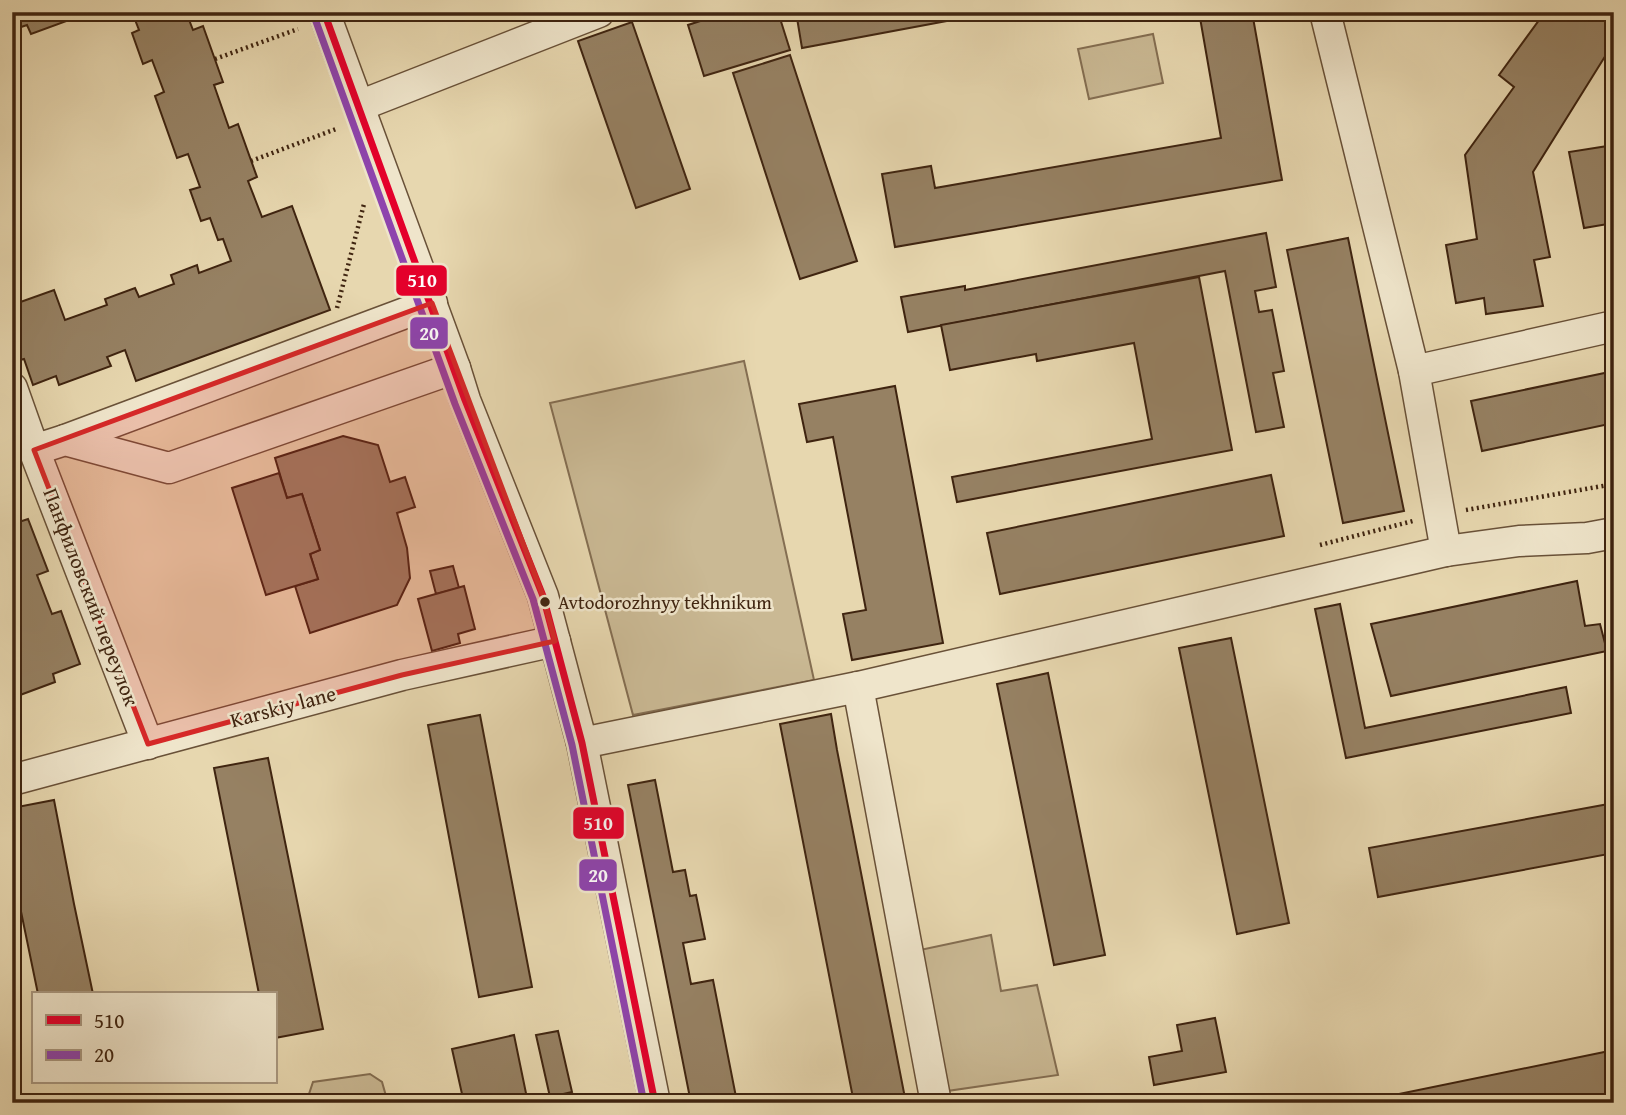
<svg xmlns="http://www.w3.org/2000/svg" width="1626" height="1115" font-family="'Gentium Book Plus',serif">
  <rect width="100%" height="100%" fill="#e7d7af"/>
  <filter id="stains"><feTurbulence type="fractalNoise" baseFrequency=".00286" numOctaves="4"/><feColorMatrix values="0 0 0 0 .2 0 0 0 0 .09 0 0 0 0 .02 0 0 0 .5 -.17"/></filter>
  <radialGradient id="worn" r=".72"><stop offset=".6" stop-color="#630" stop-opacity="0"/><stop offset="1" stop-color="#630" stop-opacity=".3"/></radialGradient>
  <g fill="#cab994" stroke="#846e52" stroke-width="2">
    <polygon points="1153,34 1163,83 1089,99 1078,49"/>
    <polygon points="744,361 814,680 633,715 550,403"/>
    <polygon points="991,935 1001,991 1037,985 1058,1075 947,1091 920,950"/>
    <polygon points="370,1074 382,1082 388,1103 306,1103 313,1082"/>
  </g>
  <g fill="#968163" stroke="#3f2410" stroke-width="2">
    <polygon points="12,12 82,12 83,15 31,34 27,25 12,30"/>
    <polygon points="132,12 186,12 193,30 203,26 223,82 214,85 229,128 238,124 257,177 248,181 262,217 292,206 330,310 136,381 125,350 107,357 111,366 59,385 56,376 33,385 24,359 16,361 12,350 12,333 17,331 12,318 12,305 54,290 65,320 107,305 105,299 135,288 139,297 174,284 171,275 197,265 199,273 231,261 223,239 218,240 210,218 201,221 190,190 200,187 188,154 177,158 155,96 164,92 152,60 143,64 132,33 139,30"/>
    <polygon points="728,12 778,12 790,50 704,76 688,25"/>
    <polygon points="796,12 995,12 802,48"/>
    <polygon points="1199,12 1252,12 1282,180 895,247 882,174 931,166 935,188 1221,138"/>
    <polygon points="1545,12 1604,12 1614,19 1614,42 1533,172 1550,257 1534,260 1543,306 1486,314 1484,298 1456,303 1446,245 1477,239 1465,155 1514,87 1499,75"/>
    <polygon points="632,22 690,189 636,208 578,41"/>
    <polygon points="790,55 857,261 800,279 733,73"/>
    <polygon points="1614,145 1614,223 1584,228 1569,152"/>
    <polygon points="1266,233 1276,287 1255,291 1259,312 1272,310 1284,371 1273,373 1284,427 1256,432 1225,271 908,332 901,297 965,286 965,290"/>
    <polygon points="1348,238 1404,511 1343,523 1287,250"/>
    <polygon points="1199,277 1232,450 957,502 952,477 1152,439 1134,343 1037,361 1036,354 950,370 941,325"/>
    <polygon points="1614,371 1614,423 1482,451 1471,401"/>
    <polygon points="895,386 943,643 852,660 843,614 866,610 833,437 807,442 799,404"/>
    <polygon points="343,436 378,445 390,482 405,477 415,507 397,513 407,548 410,578 397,605 310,633 295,586 318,579 310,554 320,550 302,494 287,498 275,458"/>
    <polygon points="279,473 287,498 302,494 320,550 310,554 318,579 266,595 232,488"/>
    <polygon points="1271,475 1284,536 1000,594 987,533"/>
    <polygon points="12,503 19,522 28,519 48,571 37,575 52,614 61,611 80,664 53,674 55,682 12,698"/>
    <polygon points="453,566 459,588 436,594 430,571"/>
    <polygon points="1577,581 1585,626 1600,624 1607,651 1391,696 1371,624"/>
    <polygon points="464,586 475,629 458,634 460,643 432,651 418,599"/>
    <polygon points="1340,604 1365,728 1566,687 1571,713 1346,758 1315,609"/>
    <polygon points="1231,638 1289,923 1237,934 1179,648"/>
    <polygon points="1048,673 1105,955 1054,965 997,684"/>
    <polygon points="831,714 837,750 906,1103 854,1103 780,724"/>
    <polygon points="480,715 532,987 479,997 428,725"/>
    <polygon points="268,758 323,1029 275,1038 275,994 259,994 214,768"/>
    <polygon points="655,780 673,872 685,870 690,896 696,895 705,939 683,943 691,984 713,980 737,1102 691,1103 628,785"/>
    <polygon points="54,800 74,904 93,994 38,994 12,868 12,808"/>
    <polygon points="1614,803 1614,853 1378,897 1369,848"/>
    <polygon points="1215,1018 1226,1072 1154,1085 1149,1057 1182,1051 1177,1025"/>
    <polygon points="558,1031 572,1092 550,1097 536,1035"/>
    <polygon points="514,1035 528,1103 464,1103 452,1049"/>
    <polygon points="1614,1050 1614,1100 1600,1103 1355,1103"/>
  </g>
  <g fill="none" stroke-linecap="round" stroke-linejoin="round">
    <defs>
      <g id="minor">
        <polyline points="324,12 455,368 465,400 543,596 582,743 655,1103"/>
        <polyline points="1325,12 1414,371 1446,551"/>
        <polyline points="359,106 599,12"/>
        <polyline points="1414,371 1614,326"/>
        <polyline points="12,388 34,450 65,440 169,468 455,368"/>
        <polyline points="65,440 432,303"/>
        <polyline points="34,450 148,744"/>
        <polyline points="858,687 936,1103"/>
        <polyline points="582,743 858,687 1446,551 1519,541 1587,538 1614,533"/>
        <polyline points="12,780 402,675 555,641"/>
      </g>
    </defs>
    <use href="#minor" stroke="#695138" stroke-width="33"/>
    <g stroke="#3f2410" stroke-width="4.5" stroke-dasharray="2 3.5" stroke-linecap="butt">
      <polyline points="215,59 298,29"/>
      <polyline points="251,161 336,129"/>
      <polyline points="337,308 364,204"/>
      <polyline points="1466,510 1614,484"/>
      <polyline points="1320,545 1413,521"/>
    </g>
    <use href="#minor" stroke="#efe5cb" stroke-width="30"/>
    <defs>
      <polyline id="bus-1" points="324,12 465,400 543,596 582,743 655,1103"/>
      <polyline id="bus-2" points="314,16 455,404 533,599 572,745 644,1103"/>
    </defs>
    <use href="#bus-1" stroke="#efe5cb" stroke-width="12"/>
    <use href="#bus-2" stroke="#efe5cb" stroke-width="12"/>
    <use href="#bus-1" stroke="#e4002b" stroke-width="7"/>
    <use href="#bus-2" stroke="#8e44ad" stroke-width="7"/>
  </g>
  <path fill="#d62828" fill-opacity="0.2" stroke="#d62828" stroke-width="5" stroke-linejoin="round" d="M432,303L543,596L555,641L402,675L148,744L34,450Z"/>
  <circle fill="#3f2410" stroke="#efe5cb" stroke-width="2.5" cx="545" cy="602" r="6"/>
  <g text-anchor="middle" stroke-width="5" stroke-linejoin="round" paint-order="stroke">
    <g font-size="19" fill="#3f2410" stroke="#efe5cb" text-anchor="start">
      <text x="558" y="609">Avtodorozhnyy tekhnikum</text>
    </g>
    <g font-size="21" fill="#3f2410" stroke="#efe5cb">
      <text transform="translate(91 597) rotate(69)" y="7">Панфиловский переулок</text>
      <text transform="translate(283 707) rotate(-15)" y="7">Karskiy lane</text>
    </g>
  </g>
  <g stroke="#efe5cb" stroke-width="2.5">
    <rect x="395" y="264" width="53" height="33" rx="7" fill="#e4002b"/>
    <rect x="409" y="316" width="40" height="34" rx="7" fill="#8e44ad"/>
    <rect x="572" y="806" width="53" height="34" rx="7" fill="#e4002b"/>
    <rect x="578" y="858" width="40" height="34" rx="7" fill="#8e44ad"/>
  </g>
  <g font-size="19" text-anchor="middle" font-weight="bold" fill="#fff">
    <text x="422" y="287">510</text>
    <text x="429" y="340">20</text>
    <text x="598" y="830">510</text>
    <text x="598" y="882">20</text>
  </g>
  <rect width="1626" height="1115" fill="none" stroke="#e7d7af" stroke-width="42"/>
  <rect x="14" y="14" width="1598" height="1087" fill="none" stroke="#3f2410" stroke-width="3.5"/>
  <rect x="21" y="21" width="1584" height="1073" fill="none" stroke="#3f2410" stroke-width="2"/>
  <rect x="32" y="992" width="245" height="91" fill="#efe5cb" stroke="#a99880" stroke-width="2"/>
  <rect x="46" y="1015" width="35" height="10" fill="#e4002b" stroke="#a99880" stroke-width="2"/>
  <text x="94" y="1028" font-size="21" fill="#3f2410">510</text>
  <rect x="46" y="1050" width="35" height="10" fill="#8e44ad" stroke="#a99880" stroke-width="2"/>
  <text x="94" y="1062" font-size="21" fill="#3f2410">20</text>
  <rect width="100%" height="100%" filter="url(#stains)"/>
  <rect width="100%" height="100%" fill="url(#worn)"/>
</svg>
